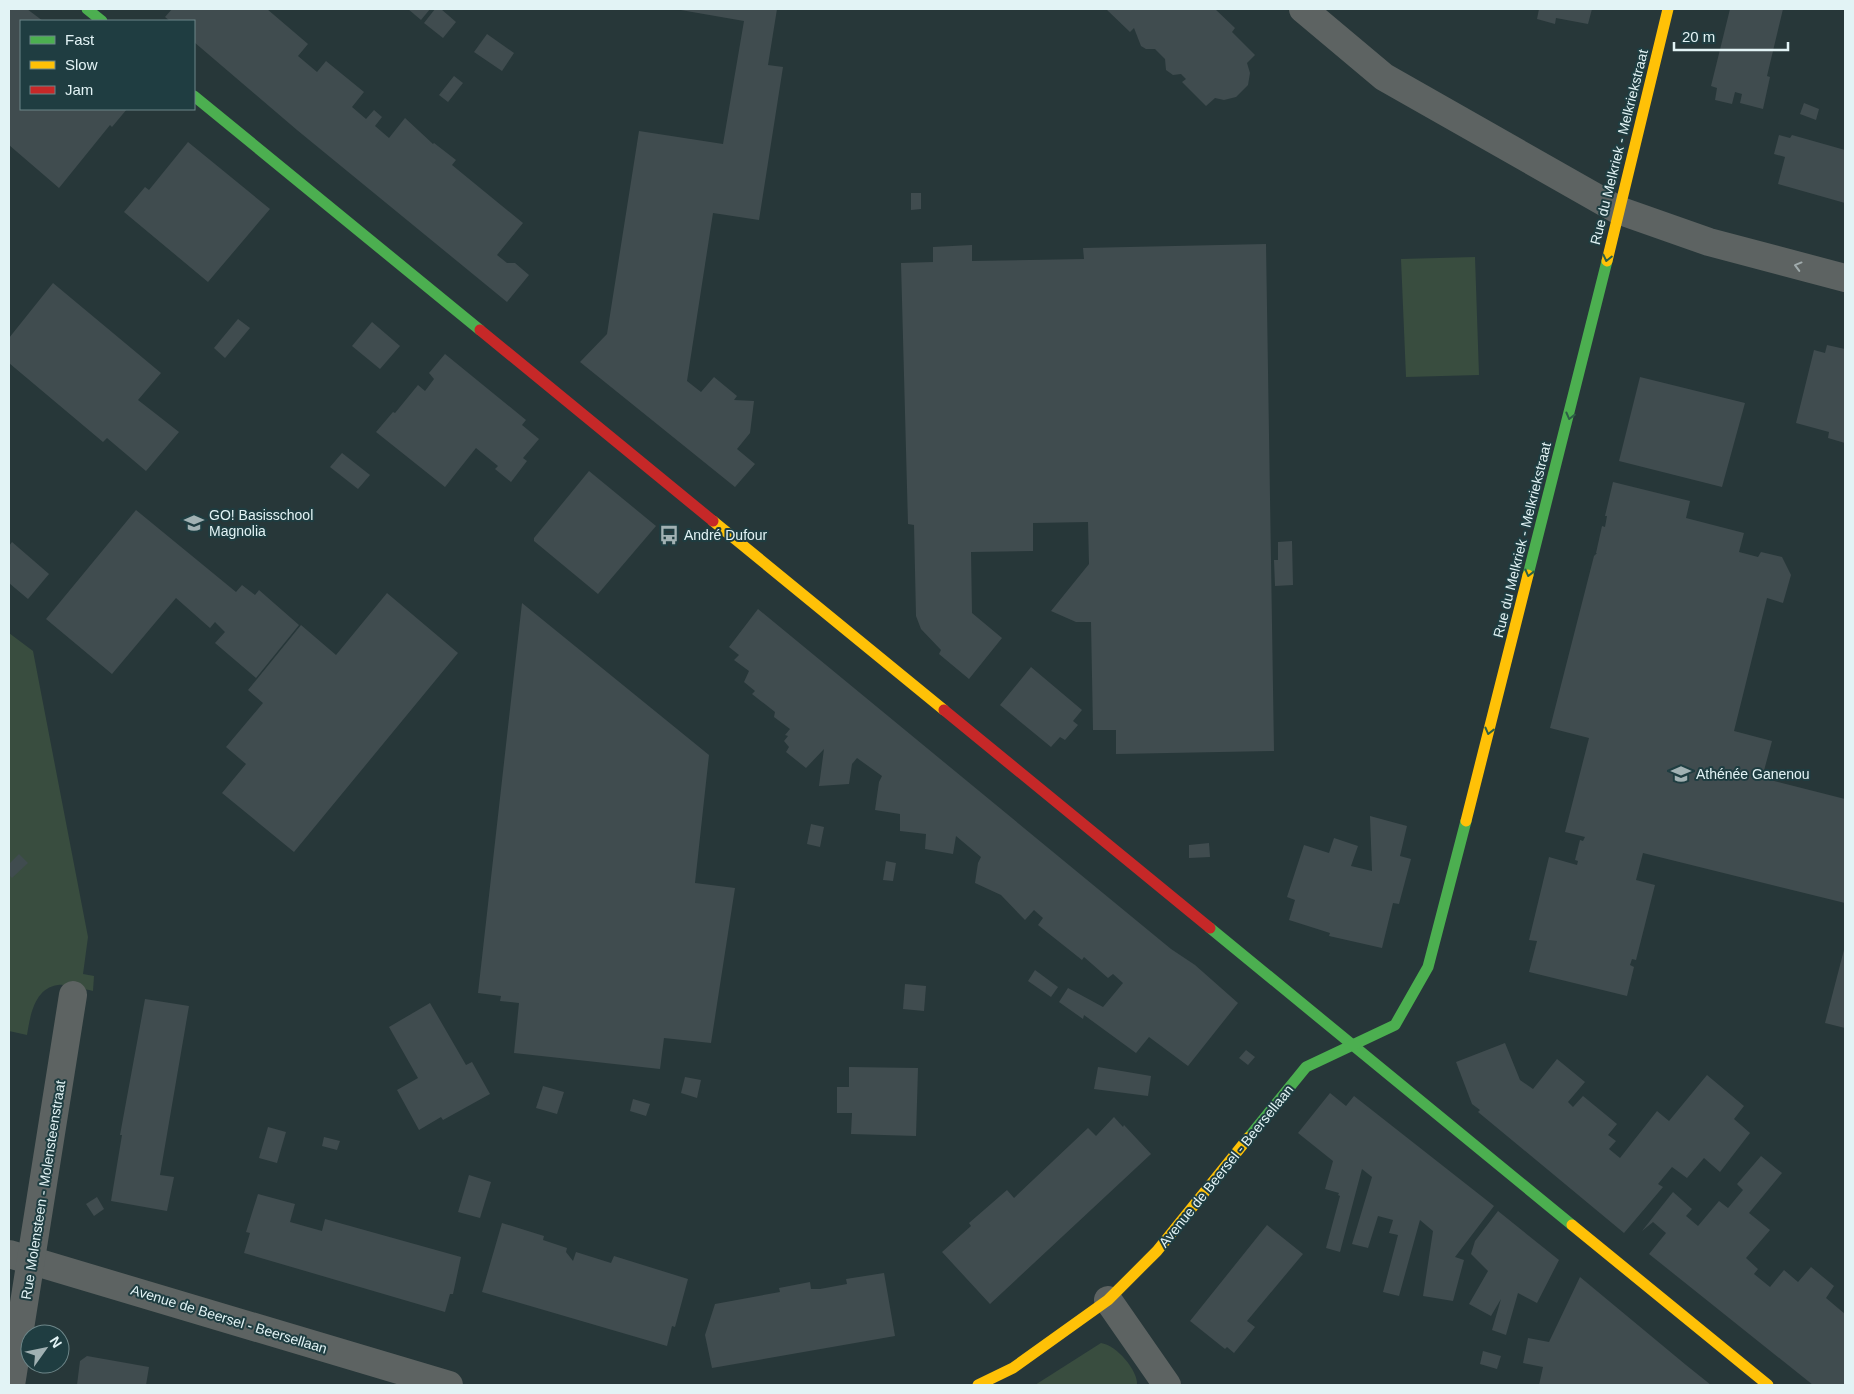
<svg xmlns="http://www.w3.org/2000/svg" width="1854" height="1394" font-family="Arial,sans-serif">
  <rect width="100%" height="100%" fill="#273739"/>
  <g fill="#394d3f">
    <polygon points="1475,257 1479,375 1406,377 1401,259"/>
    <path d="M9,633L33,651L88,937L83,974L94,976L93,991C82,989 68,984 58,985C34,988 30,1017 27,1035L9,1031Z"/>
    <path d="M1101,1343C1116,1345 1138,1370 1137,1385H1035Z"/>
  </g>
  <g fill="#404c4f">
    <polygon points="9,9 27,9 43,21 21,21 21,109 127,109 112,127 110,125 59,188 9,145"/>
    <polygon points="172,9 267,9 308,44 298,56 317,72 326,61 364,92 352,107 366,119 374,110 382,117 375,126 389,138 405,118 433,144 434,143 456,160 452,165 523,223 497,255 507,263 515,263 529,275 507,302 297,130 194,42 194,21 170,21 165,17"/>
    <polygon points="408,9 430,9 421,20"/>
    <polygon points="435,9 441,9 456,22 443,38 424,23"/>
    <polygon points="675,9 777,9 768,65 783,67 759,220 713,213 687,381 701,392 714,377 737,396 734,400 754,401 750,433 737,449 755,464 735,487 580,362 607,334 639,131 723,144 744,21"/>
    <polygon points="1106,9 1215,9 1235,28 1232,32 1255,55 1247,63 1250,73 1248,85 1236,97 1224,100 1215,98 1206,106 1182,82 1186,79 1181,74 1173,75 1166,70 1165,59 1155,49 1146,49 1141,46 1134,28 1130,32"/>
    <polygon points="1539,9 1592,9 1588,24 1556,18 1555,24 1537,19"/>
    <polygon points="1730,9 1783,9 1767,76 1770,77 1763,109 1740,103 1742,94 1735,92 1732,104 1715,100 1717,88 1711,86"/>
    <polygon points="487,34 514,53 502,71 474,52"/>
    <polygon points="454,76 463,83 448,102 439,95"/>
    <polygon points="1804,103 1819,109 1816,120 1800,114"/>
    <polygon points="1779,135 1790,138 1792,135 1845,150 1845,203 1778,184 1785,157 1774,154"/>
    <polygon points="188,142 270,209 208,282 124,212 145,187 149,190"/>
    <polygon points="911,193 921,193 921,209 911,210"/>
    <polygon points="1266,244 1274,751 1116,754 1116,730 1093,730 1091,622 1076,622 1051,611 1089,564 1088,522 1033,523 1033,551 971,552 972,613 1002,638 969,679 939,654 941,650 921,629 916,616 914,525 908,524 901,263 933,262 933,247 972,245 972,261 1084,259 1083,248"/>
    <polygon points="53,283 161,373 138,400 179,432 146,471 107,438 103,442 9,363 9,338"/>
    <polygon points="238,319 250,328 225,358 214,348"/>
    <polygon points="372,322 400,346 380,369 352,346"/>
    <polygon points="1827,345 1845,349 1845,443 1828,438 1829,432 1796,423 1814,350 1825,353"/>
    <polygon points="445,354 526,420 522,425 539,439 523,458 527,461 511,482 495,469 498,466 476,448 445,487 376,432 393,412 395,413 418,385 425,391 434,379 429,373"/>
    <polygon points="1640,377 1745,403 1722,487 1619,461"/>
    <polygon points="342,453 370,475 358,489 330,467"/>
    <polygon points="589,471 656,526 598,594 534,541 534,538"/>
    <polygon points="1613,482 1690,501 1686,518 1744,533 1739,552 1758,557 1761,552 1782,557 1791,575 1783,603 1767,598 1734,731 1772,741 1762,778 1845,799 1845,903 1643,853 1636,880 1655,885 1636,960 1632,959 1630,965 1634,967 1627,996 1529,972 1537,941 1529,940 1549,857 1577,865 1578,861 1575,860 1580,840 1583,841 1585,837 1565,832 1589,738 1550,728 1594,556 1597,553 1596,553 1602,526 1605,527 1607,516 1605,516"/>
    <polygon points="136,510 236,592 242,585 255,595 259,590 299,625 256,678 215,643 225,632 215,622 210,628 176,598 112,674 46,619"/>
    <polygon points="1292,541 1293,585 1275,586 1274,560 1278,560 1278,542"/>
    <polygon points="12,542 49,574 28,599 9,583 9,546"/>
    <polygon points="387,593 458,653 294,852 222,793 246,764 226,747 263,703 248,690 301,625 336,655"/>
    <polygon points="522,603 709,755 695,883 735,888 711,1043 664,1038 660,1069 514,1053 519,1003 500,1001 501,996 478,993"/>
    <polygon points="758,609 1171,949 1195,965 1238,1003 1188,1066 1149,1037 1136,1053 1084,1015 1083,1019 1059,1002 1068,988 1103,1007 1123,983 1113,974 1108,978 1084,957 1082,960 1038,925 1043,918 1034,910 1025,920 1001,895 975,883 978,863 981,857 956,836 953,854 925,849 926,834 900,831 900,814 875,810 879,782 882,776 857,758 852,764 849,784 819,786 824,749 806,768 786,752 789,747 784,741 788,736 785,735 790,729 774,717 775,712 752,694 755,691 744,682 749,671 734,660 739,655 729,647"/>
    <polygon points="1031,667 1082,710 1073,721 1078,725 1065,740 1060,737 1051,747 1000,705"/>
    <polygon points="1370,816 1407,826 1400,856 1411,859 1399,904 1393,903 1382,948 1329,936 1330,933 1289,920 1295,900 1287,897 1304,845 1329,853 1334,838 1358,846 1351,866 1372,871"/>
    <polygon points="811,824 824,827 820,847 807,844"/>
    <polygon points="1209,843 1210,857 1189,858 1189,845"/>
    <polygon points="19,854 28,863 12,878 9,875 9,864"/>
    <polygon points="886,861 896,863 893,881 883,880"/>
    <polygon points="1845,946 1845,1028 1825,1023"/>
    <polygon points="1035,970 1058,987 1051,997 1028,981"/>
    <polygon points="905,984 926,986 924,1011 903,1009"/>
    <polygon points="145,999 189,1006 160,1175 174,1177 167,1211 111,1201 122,1135 120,1135"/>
    <polygon points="430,1003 466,1065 472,1062 490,1094 443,1120 441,1117 419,1130 397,1090 418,1078 389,1027"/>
    <polygon points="1505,1043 1520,1080 1533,1089 1557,1059 1585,1082 1568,1102 1573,1107 1583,1096 1617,1124 1608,1135 1616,1141 1609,1149 1620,1158 1657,1111 1669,1121 1707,1075 1744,1106 1734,1119 1750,1133 1720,1172 1704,1158 1687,1178 1672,1167 1658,1184 1663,1187 1624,1233 1478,1112 1480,1110 1472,1104 1456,1062"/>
    <polygon points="1246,1050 1255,1057 1248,1065 1239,1058"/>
    <polygon points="849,1067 918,1068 916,1136 851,1134 852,1113 837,1113 837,1087 849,1087"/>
    <polygon points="1098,1067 1151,1076 1148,1096 1094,1089"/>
    <polygon points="685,1077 701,1080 697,1098 681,1093"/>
    <polygon points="543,1086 564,1092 557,1114 536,1108"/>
    <polygon points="1330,1093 1346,1106 1354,1096 1494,1206 1455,1257 1464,1260 1453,1301 1423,1296 1433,1231 1420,1220 1399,1296 1383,1292 1398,1235 1389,1233 1393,1220 1378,1216 1368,1248 1352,1244 1372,1177 1362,1169 1340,1252 1326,1248 1340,1196 1338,1195 1339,1193 1325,1189 1333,1161 1298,1133"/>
    <polygon points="633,1099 650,1104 646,1116 630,1111"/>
    <polygon points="1114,1117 1123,1127 1124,1125 1151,1154 990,1304 942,1252 971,1226 969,1223 1007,1190 1014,1198 1088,1128 1096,1136"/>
    <polygon points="268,1127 286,1132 277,1163 259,1158"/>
    <polygon points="324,1137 340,1141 337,1150 322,1146"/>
    <polygon points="1761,1156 1782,1173 1749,1213 1770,1230 1746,1258 1758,1269 1754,1274 1770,1287 1784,1270 1798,1282 1811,1267 1834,1286 1826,1298 1845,1314 1845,1385 1813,1385 1649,1254 1666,1233 1653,1222 1642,1231 1673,1192 1692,1209 1686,1216 1698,1226 1719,1201 1728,1208 1743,1190 1737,1184"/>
    <polygon points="469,1175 491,1182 480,1218 458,1212"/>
    <polygon points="258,1194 295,1204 290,1222 322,1231 325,1219 461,1257 453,1294 450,1294 445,1312 244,1253 250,1233 246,1232"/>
    <polygon points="97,1197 104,1209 94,1216 86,1204"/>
    <polygon points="1498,1211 1559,1260 1537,1303 1518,1293 1506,1335 1492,1330 1501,1299 1491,1316 1469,1304 1488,1271 1471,1254 1475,1241"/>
    <polygon points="502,1223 544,1236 543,1240 567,1248 566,1252 573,1261 576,1252 611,1263 614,1256 688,1279 675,1327 672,1326 667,1346 482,1292"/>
    <polygon points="1267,1225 1303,1254 1247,1321 1255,1327 1234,1353 1227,1347 1225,1349 1190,1321"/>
    <polygon points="884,1273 895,1336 712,1368 705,1335 715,1304 780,1292 779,1288 810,1282 811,1289 820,1289 847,1284 846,1279"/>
    <polygon points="1580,1277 1686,1365 1711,1385 1539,1385 1543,1367 1523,1363 1528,1338 1549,1342"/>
    <polygon points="1483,1351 1501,1356 1497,1369 1480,1364"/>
    <polygon points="87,1356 149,1367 146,1385 77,1385 80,1361"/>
  </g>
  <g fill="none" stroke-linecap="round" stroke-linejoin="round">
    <g stroke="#5d6362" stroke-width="28">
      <polyline points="1303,9 1384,77 1618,210 1709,242 1845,278"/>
      <polyline points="9,1254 449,1385"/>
      <polyline points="1108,1300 1167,1385"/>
      <polyline points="11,1385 73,995"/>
    </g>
    <g stroke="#4caf50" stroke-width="11">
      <polyline points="87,9 102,21"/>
      <polyline points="194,96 480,330"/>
      <polyline points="1528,575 1607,261"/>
      <polyline points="1210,928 1572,1225"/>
      <polyline points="1249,1137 1306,1067 1395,1025 1428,967 1466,821"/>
    </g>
    <g stroke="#ffc107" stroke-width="11">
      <polyline points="1607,261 1668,9"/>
      <polyline points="713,521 944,710"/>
      <polyline points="1466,821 1528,575"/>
      <polyline points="1572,1225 1768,1385"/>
      <polyline points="978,1385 1013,1368 1108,1300 1157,1251 1249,1137"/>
    </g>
    <g stroke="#c62828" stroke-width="11">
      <polyline points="480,330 713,521"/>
      <polyline points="944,710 1210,928"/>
    </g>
  </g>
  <defs><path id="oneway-chevron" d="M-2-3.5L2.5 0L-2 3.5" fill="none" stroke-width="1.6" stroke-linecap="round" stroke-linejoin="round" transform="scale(1.25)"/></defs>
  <g stroke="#2c5f46">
    <use href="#oneway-chevron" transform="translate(1607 258) rotate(103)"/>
    <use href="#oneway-chevron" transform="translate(1570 416) rotate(104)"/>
    <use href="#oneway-chevron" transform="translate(1529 573) rotate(104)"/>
    <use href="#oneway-chevron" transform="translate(1489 731) rotate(104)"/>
  </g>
  <use stroke="#a0abac" href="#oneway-chevron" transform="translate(1798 266) rotate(-165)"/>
  <defs>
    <symbol id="school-bare" viewBox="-9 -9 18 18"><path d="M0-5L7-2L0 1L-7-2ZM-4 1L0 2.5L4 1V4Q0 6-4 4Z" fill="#a1b1b3" stroke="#1f3d41" stroke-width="2.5" paint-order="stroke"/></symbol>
    <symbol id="bus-bare" viewBox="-9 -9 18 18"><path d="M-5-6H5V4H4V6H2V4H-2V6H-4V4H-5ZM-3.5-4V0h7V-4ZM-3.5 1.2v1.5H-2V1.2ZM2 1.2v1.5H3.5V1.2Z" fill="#a1b1b3" stroke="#1f3d41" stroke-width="2.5" paint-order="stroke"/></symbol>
  </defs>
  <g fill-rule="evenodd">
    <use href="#school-bare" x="180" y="509" width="28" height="28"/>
    <use href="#bus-bare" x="655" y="521" width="28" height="28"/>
    <use href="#school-bare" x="1667" y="760" width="28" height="28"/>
  </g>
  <g text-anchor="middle" stroke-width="4" stroke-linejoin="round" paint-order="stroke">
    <g font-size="14" fill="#e2f3f5" stroke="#1f3d41">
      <text transform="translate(1619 147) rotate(-76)" y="5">Rue du Melkriek - Melkriekstraat</text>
      <text transform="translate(1522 540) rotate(-76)" y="5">Rue du Melkriek - Melkriekstraat</text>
      <text transform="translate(1226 1166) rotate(-51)" y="5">Avenue de Beersel - Beersellaan</text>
      <text transform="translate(43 1190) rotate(-81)" y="5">Rue Molensteen - Molensteenstraat</text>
      <text transform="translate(229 1319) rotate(17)" y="5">Avenue de Beersel - Beersellaan</text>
    </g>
    <g font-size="14" fill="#e2f3f5" stroke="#1f3d41" text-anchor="start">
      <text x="209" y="520">GO! Basisschool<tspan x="209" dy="16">Magnolia</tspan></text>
      <text x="684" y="540">André Dufour</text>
      <text x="1696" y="779">Athénée Ganenou</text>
    </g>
  </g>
  <rect width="1854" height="1394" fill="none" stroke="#e2f3f5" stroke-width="20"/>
  <rect x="20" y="20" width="175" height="90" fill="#1f3d41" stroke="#6d8689"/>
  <rect x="30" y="36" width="25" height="8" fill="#4caf50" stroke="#6d8689"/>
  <text x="65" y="45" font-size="15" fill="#e2f3f5">Fast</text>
  <rect x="30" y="61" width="25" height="8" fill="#ffc107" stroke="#6d8689"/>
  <text x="65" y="70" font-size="15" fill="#e2f3f5">Slow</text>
  <rect x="30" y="86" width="25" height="8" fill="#c62828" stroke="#6d8689"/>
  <text x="65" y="95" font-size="15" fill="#e2f3f5">Jam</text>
  <g transform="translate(45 1349) rotate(57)"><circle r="24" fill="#1f3d41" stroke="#6d8689"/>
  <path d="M0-4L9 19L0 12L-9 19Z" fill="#a1b1b3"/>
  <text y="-8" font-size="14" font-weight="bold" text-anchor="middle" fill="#e2f3f5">N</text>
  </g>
  <path d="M1674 42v8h114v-8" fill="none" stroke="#e2f3f5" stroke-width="2.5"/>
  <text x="1682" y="42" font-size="15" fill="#e2f3f5" stroke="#1f3d41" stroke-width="4" paint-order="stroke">20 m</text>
</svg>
